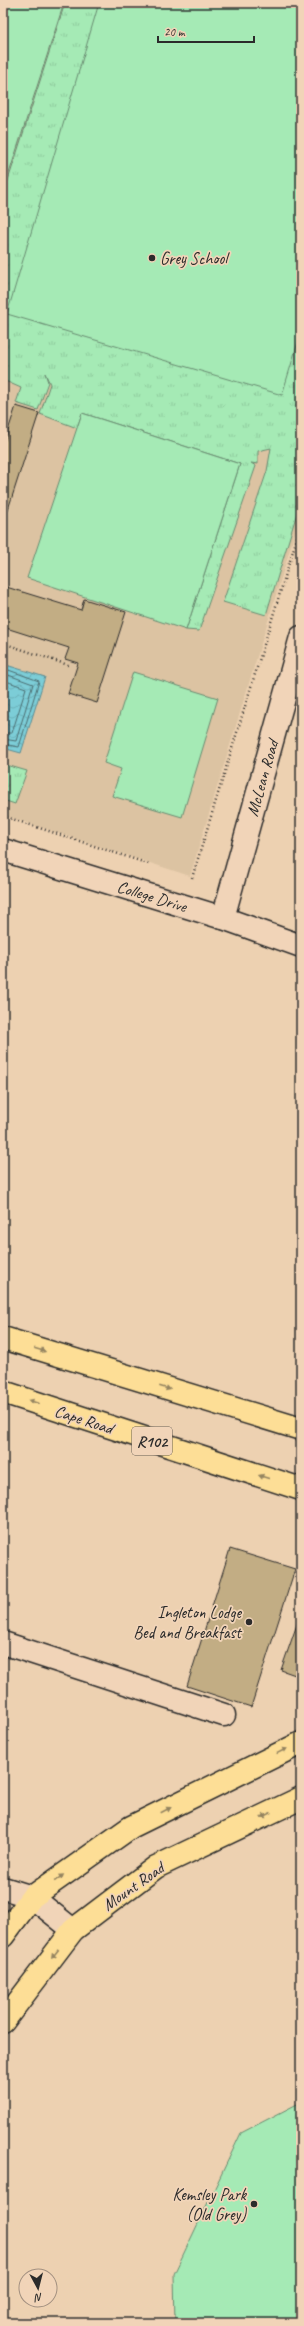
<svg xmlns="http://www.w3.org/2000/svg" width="304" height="2326" font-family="Caveat,sans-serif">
  <defs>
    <pattern id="grass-tufts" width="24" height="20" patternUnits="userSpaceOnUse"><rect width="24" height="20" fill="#a5eab5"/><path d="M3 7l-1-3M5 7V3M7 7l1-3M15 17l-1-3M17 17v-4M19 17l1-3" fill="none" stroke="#8ec99c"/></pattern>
    <pattern id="water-waves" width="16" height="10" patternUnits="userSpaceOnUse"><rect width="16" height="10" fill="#7ccdd7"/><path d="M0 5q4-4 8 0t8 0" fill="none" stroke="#6bb0b9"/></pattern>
  </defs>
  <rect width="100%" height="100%" fill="#edd1b1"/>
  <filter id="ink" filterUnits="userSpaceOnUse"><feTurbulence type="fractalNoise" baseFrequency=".025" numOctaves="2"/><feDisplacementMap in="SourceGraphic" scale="8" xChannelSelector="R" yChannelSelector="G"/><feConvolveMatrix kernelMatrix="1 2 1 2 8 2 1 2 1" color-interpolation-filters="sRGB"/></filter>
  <g filter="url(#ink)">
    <polygon fill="#dcc3a2" points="3,3 301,3 301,513 190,876 3,815"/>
    <g fill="url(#grass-tufts)" stroke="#688a70">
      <polygon points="65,3 301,3 301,500 266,615 223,602 267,471 271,448 258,451 258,464 251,463 256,466 199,631 186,630 240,464 82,413 77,428 40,414 50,384 45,373 48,382 38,410 16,403 21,388 3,380 3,196"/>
      <polygon points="3,764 27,771 15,804 3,800"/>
    </g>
    <g fill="#a5eab5" stroke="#688a70">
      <polygon points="3,3 64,3 3,192"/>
      <polygon points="99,3 301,3 301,332 282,395 7,314"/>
      <polygon points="82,413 240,464 186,630 27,578"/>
      <polygon points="133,672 218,698 182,817 112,796 121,769 104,763"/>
      <polygon points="301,2102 301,2323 175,2323 174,2274 241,2133"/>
    </g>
    <polygon fill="url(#water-waves)" stroke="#5c8c92" points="3,664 45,677 21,753 3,748"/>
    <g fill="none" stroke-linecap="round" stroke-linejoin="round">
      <g stroke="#4b6c70" stroke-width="1">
        <polyline points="3,668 39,681 19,747 3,744"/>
        <polyline points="3,673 33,684 16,741 3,739"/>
        <polyline points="3,680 26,688 12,733 3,733"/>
      </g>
    </g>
    <g fill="#c2ad84" stroke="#2b2b2b">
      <polygon points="16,406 39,413 3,525 3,446"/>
      <polygon points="3,586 81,610 84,599 126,612 97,703 68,694 78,663 65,659 69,648 3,627"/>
      <polygon points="230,1549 295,1569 251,1707 187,1686"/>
      <polygon points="301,1613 301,1677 281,1670"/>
    </g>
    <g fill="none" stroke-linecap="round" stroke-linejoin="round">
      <defs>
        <g id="minor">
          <polyline points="3,850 223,918 301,946"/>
          <polyline points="223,918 301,637"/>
          <polyline points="3,1643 224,1715"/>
          <polyline points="3,1888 32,1897 73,1930"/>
        </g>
        <g id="major">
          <polyline points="3,1338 301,1429"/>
          <polyline points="3,1392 301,1489"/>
          <polyline points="3,1936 32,1897 131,1827 301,1743"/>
          <polyline points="3,2022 73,1930 156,1867 301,1798"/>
        </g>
      </defs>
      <use href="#minor" stroke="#2b2b2b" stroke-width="25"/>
      <use href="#major" stroke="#2b2b2b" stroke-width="25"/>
      <g stroke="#2b2b2b" stroke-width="2.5" stroke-dasharray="1 3" stroke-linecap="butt">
        <polyline points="3,643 71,666"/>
        <polyline points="3,816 149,864"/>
        <polyline points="192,878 301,525"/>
      </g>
      <use href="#minor" stroke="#f1d4b8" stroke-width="22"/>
      <use href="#major" stroke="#fdde96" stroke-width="22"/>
    </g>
    <defs><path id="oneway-solid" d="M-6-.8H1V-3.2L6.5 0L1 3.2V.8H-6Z"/></defs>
    <g fill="#948460">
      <use href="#oneway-solid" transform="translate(40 1350) rotate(17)"/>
      <use href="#oneway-solid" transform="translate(165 1388) rotate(17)"/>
      <use href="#oneway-solid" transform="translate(34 1402) rotate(-162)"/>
      <use href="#oneway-solid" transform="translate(264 1477) rotate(-162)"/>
      <use href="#oneway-solid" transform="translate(282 1751) rotate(-26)"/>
      <use href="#oneway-solid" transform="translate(166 1810) rotate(-27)"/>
      <use href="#oneway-solid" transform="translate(266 1815) rotate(154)"/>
      <use href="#oneway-solid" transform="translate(59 1878) rotate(-36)"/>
      <use href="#oneway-solid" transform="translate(55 1954) rotate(128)"/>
    </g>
  </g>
  <g fill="#2b2b2b" stroke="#f1d4b8" stroke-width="1.5">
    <circle cx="152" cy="258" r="4"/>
    <circle cx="249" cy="1622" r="4"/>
    <circle cx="254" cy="2204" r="4"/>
  </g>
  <g text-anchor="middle" stroke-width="3.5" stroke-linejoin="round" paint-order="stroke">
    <rect fill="#f1d4b8" stroke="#665e55" stroke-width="1" x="132" y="1427" width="40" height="28" rx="3"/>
    <g font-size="16" font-weight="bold" fill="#2b2b2b">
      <text x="152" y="1447">R102</text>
    </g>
    <g font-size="17" fill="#2b2b2b" stroke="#f1d4b8" text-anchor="end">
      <text x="160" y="264" text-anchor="start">Grey School</text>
      <text x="241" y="1618">Ingleton Lodge<tspan x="241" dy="20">Bed and Breakfast</tspan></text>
      <text x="246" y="2200">Kemsley Park<tspan x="246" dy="20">(Old Grey)</tspan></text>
    </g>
    <g font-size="17" fill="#2b2b2b" stroke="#f1d4b8">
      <text transform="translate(262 778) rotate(-74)" y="6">McLean Road</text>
      <text transform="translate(152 896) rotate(17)" y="6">College Drive</text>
      <text transform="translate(84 1419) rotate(18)" y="6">Cape Road</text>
      <text transform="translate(133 1886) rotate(-35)" y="6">Mount Road</text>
    </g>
  </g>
  <rect width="304" height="2326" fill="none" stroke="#f1d4b8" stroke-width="16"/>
  <rect x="8" y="8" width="288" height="2310" fill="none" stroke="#2b2b2b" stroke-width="1.5" filter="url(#ink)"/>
  <g transform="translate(38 2288) rotate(173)"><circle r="19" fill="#f1d4b8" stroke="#a29080"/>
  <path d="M0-3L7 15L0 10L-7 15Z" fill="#2b2b2b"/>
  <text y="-6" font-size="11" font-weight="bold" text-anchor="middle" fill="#2b2b2b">N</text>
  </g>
  <path d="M158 36v6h96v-6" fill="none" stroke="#2b2b2b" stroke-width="2"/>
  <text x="164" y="36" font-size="12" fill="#2b2b2b" stroke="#f1d4b8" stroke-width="3" paint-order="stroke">20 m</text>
</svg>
